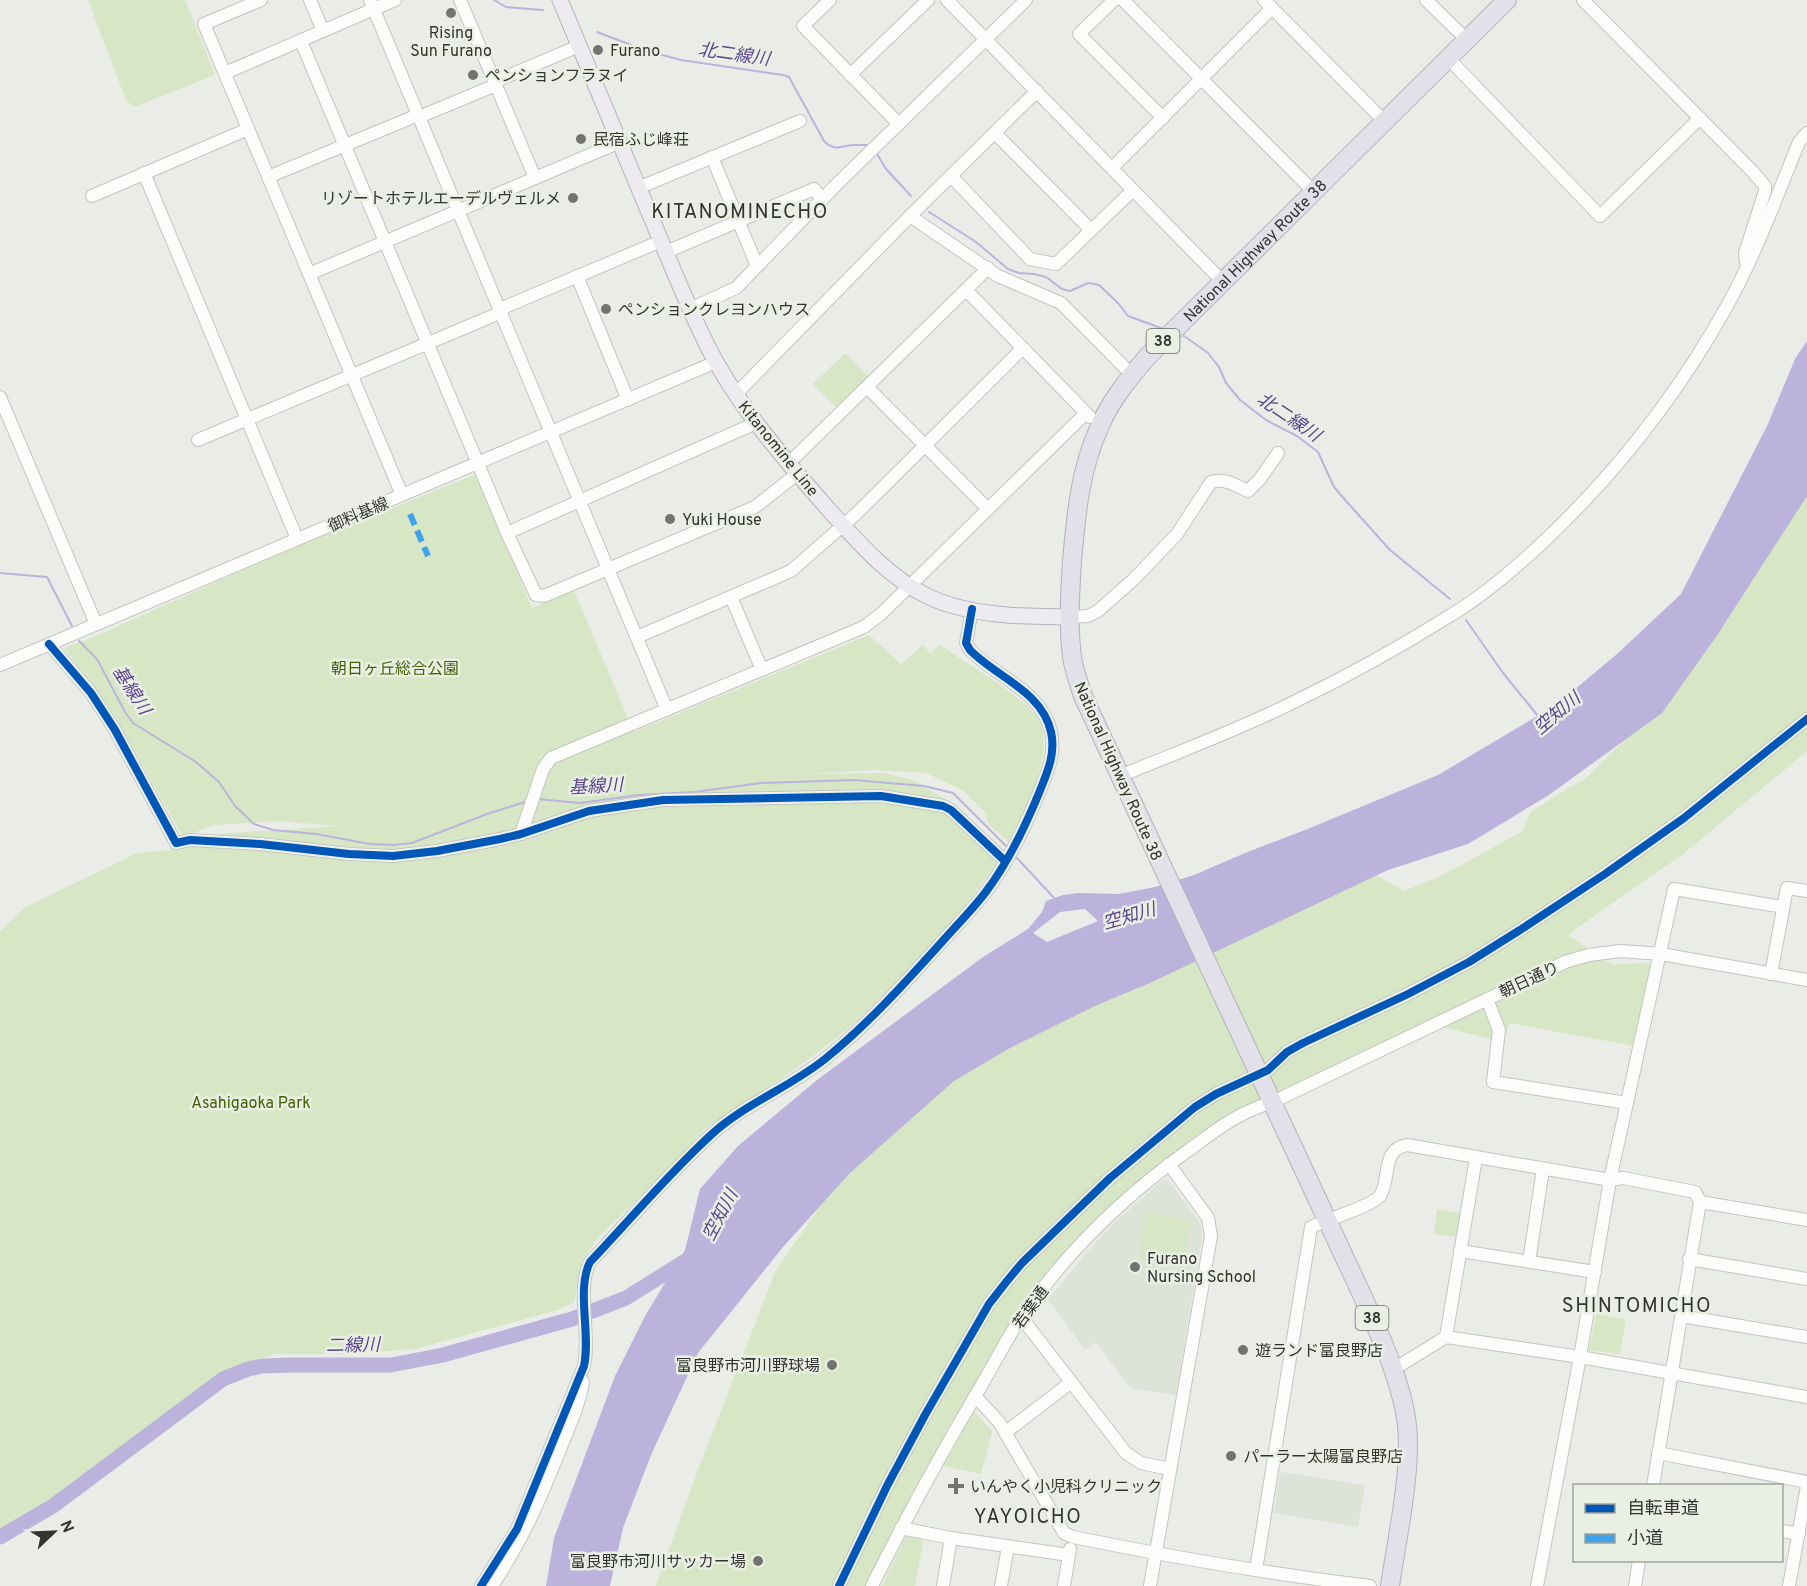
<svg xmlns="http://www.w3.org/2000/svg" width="1807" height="1586" font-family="Overpass,'Noto Sans JP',sans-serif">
  <rect width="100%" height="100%" fill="#eaece7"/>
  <g fill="#dde3d7">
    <polygon points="1163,1180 1169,1181 1201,1224 1202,1237 1176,1395 1130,1388 1096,1342 1085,1350 1048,1299 1107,1229"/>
    <polygon points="1280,1472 1365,1485 1358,1527 1274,1513"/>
  </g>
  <g fill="#d7e7c5">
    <polygon points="88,0 185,0 215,75 134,107 126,100"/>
    <polygon points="845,353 869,377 837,408 813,384"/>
    <path d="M477,474L532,608L574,591L634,732L869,635L901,664L923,645L930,653L940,645C961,660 1036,703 1041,725C1052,764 1024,809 1008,843L1005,839L989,825L984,811L962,790L926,773L875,770L805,774L885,773L915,781L956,806L975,824L997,863C979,887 961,913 941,936C892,992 833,1046 771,1085L769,1089L707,1127L655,1183L599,1236L582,1261L574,1302L558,1310L415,1349L348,1354H275L239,1366L217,1377C146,1430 77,1486 0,1531V931L26,907L137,853L170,850L215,835L230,833L337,826L280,821L214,825L183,837L115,716L64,648L96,636L287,550Z"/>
    <polygon points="1807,487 1807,751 1682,855 1601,911 1568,935 1612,964 1653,963 1634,1046 1509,1023 1504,1042 1433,1025 1281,1098 1209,945 1373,873 1404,891 1439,877 1523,831 1530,812 1586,778 1649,717"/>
    <polygon points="1196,952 1265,1105 1240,1116 1126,1199 1022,1317 872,1586 656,1586 696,1475 776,1270 847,1168 979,1056"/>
    <polygon points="1437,1209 1460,1213 1456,1237 1434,1234"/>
    <polygon points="1146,1212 1191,1220 1183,1267 1138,1259"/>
    <polygon points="1596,1314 1626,1319 1620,1354 1589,1350"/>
    <polygon points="974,1412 992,1431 981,1474 943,1466"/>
    <polygon points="907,1534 924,1537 915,1586 882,1586"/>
  </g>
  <path fill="#bcb3dc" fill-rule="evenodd" d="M1807,341V496L1716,637L1662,713L1549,795L1468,844L1388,870L1150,983L1097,1005L1010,1048L954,1081L850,1173L783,1247L698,1353L651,1455L623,1528L610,1586H546L554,1538L615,1376L645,1316L685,1250L700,1189L738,1146L817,1080L983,957L1028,929L1042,912L1046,901L1063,895L1078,893L1119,894L1155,887L1194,875L1245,853L1310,828L1438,775L1556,705L1617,654L1681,594L1767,426L1795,359ZM1085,909L1098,921L1047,942L1033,933L1060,912Z"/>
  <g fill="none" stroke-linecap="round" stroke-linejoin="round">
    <g stroke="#bcb3dc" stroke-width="2">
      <polyline points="494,0 506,7 543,10"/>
      <path d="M597,32L647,51L681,60L783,75L789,77L824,141C834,151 839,147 852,145C857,145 862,145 867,145"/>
      <polyline points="877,154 886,169 911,196"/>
      <polyline points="929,212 976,242 1008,269 1019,273 1034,274 1046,277 1062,289 1070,291 1088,283 1099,285 1118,303 1128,316 1161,328"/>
      <polyline points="1184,336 1208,353 1219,367 1226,383 1240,400 1266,420 1297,436 1318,452 1334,487 1347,502 1390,550 1450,599"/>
      <polyline points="0,573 47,577 72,626"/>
      <polyline points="1466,620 1503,673 1538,716"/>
      <polyline points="79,641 97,659 125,712 133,723 196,762 219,782 235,806 254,824 273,830 316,834 370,844 393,845 412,843 487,814 528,801"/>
      <polyline points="537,799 580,803 639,795 694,792 761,783 854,780 924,786 953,793 1009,849"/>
      <polyline points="1015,856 1056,900"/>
    </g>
    <polyline stroke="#bcb3dc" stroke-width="15" points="0,1537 53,1506 223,1379 248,1369 262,1366 290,1365 391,1365 443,1355 572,1319 626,1298 690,1258"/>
    <defs>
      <g id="minor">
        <polyline points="261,0 204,24 402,495"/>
        <polyline points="310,0 323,31"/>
        <polyline points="370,0 667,710"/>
        <polyline points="460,0 535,178"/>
        <polyline points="830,0 803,26 899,124"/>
        <polyline points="947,0 1223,282"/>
        <polyline points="1114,0 1079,34 1163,118"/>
        <polyline points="1123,0 1314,192"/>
        <polyline points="1264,0 1385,122"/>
        <polyline points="1426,0 1467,40"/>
        <polyline points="1583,0 1753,172 1765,186 1765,191 1745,253 1746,262"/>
        <polyline points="301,41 507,533 536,595 544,596 755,507 797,474"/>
        <polyline points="1448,58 1600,216 1700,118"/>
        <polyline points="225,73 395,0"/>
        <polyline points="850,75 928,0"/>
        <polyline points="494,82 579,46"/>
        <polyline points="419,117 496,85"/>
        <polyline points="995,133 1091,230"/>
        <polyline points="712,157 757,266"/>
        <polyline points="1112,168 1272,8"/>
        <polyline points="144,173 297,539"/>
        <polyline points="951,176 1030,259 1056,264 1133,190"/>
        <polyline points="268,177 418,115"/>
        <polyline points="638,188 800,121"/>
        <polyline points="92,196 248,129"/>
        <polyline points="910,216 998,276 1061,303 1132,375"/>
        <polyline points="666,252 814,189 822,199"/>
        <polyline points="309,274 620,142"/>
        <polyline points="577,276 628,400"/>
        <polyline points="966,290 1090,417"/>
        <polyline points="500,309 661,241"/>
        <polyline points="690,309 736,288 838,183 1026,0"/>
        <polyline points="867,387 988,509"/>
        <polyline points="736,394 910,216 1037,91"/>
        <polyline points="0,397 96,624"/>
        <polyline points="198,440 502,312"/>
        <polyline points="788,464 988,268"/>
        <polyline points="507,533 756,423"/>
        <polyline points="731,597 762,670"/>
        <path d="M1070,617L1088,616L1098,611L1134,579L1177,534L1211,482C1225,478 1235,485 1248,491L1260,479L1278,453"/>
        <polyline points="637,637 791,571 856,514 1023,348"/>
        <polyline points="49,644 91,693 115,730 176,843 190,840 260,844 349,854 393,856 437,851 500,839 521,834 589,811 663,800 881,796 943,806 951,810 1005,861"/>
        <polyline points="0,665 716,362"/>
        <path d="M1120,776C1178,752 1238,730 1294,702C1348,676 1400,647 1451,615C1483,596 1512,571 1539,546C1614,476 1677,396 1727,306C1756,254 1776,198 1799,142L1807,133"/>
        <polyline points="521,834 543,769 551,758 864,627 881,614 1086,413"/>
        <polyline points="1771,974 1787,888 1807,891"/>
        <polyline points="1487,999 1499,1030 1493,1082 1627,1103"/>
        <polyline points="1700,1202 1807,1220"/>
        <polyline points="1460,1251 1595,1272"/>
        <polyline points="1689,1259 1807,1279"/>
        <polyline points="1529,1262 1543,1169"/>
        <polyline points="1681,1316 1807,1337"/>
        <polyline points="1021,1317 1126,1453 1141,1463 1170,1469"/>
        <polyline points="1446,1337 1476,1158"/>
        <polyline points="1394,1369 1446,1337 1580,1357 1807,1397"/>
        <path d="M975,1396L999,1422L1064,1533L1073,1537C1171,1557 1270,1574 1370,1586"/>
        <polyline points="1006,1432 1070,1383"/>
        <polyline points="1658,1453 1807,1482"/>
        <polyline points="901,1528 951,1538 1069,1555"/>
        <polyline points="1782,1531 1799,1534"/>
        <path d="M1256,1570L1311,1227C1325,1220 1372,1206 1380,1196C1391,1179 1381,1149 1407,1145L1610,1180L1623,1178L1695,1192L1700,1202L1653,1486"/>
        <path d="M481,1586L517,1529L584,1366C591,1333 576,1290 590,1262C630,1220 668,1174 712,1134C745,1104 790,1087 825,1059C867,1025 904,984 940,944C955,927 972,910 985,893C1008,863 1025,827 1039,793C1047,773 1056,754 1051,732C1042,691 996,677 970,650L966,643L972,609"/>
        <path d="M492,1586C522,1541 539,1502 559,1452C568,1429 579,1406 583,1382"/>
        <polyline points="839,1586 888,1484 925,1415 989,1304 1007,1281 1022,1263 1110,1178 1195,1107 1216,1094 1268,1070 1287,1052 1303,1043 1408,994 1469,962 1520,930 1605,874 1684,818 1807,719"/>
        <path d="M872,1586C904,1522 938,1459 974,1398C990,1372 1003,1345 1020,1319C1065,1254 1122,1198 1186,1152C1203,1140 1220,1126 1239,1116C1252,1109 1267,1104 1281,1098L1565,962L1589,955L1621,951L1661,954L1807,980"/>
        <polyline points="943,1586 951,1538"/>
        <polyline points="1001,1586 1008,1547"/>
        <polyline points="1064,1586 1070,1549"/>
        <polyline points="1150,1586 1211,1236 1208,1218 1169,1164"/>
        <polyline points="1537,1586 1580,1357 1610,1180 1674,889 1783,907"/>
        <polyline points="1635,1586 1639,1560"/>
        <polyline points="1789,1586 1807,1486"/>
      </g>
      <path id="major" d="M560,0C593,78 625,157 658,234C677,277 693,321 716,362C747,417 788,463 829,510C858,542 887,576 927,596C968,616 1025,617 1070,617"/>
      <g id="highway">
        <path id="s1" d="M1390,1586C1397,1536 1415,1460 1405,1412C1397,1371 1379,1333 1362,1295L1083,696C1079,684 1074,670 1072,657C1068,625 1070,593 1072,561C1076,515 1080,470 1099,428C1110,401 1129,378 1148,356L1507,0"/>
      </g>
    </defs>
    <use href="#minor" stroke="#c4c5c1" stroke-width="14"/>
    <use href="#major" stroke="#b3b2b8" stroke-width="17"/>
    <use href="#highway" stroke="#b3b2b8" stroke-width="20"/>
    <use href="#minor" stroke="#fcfcfb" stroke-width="12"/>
    <use href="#major" stroke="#edebf0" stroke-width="15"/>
    <use href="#highway" stroke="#e2e0e9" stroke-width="18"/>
    <polyline stroke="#3ea3eb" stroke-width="6" stroke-dasharray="12 6" stroke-linecap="butt" points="410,514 428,556"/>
    <defs>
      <g id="cycleway">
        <polyline points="49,644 91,693 115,730 176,843 190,840 260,844 349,854 393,856 437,851 500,839 521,834 589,811 663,800 881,796 943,806 951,810 1005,861"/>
        <path d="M481,1586L517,1529L584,1366C591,1333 576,1290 590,1262C630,1220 668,1174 712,1134C745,1104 790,1087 825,1059C867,1025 904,984 940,944C955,927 972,910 985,893C1008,863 1025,827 1039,793C1047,773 1056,754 1051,732C1042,691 996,677 970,650L966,643L972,609"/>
        <polyline points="839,1586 888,1484 925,1415 989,1304 1007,1281 1022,1263 1110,1178 1195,1107 1216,1094 1268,1070 1287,1052 1303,1043 1408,994 1469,962 1520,930 1605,874 1684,818 1807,719"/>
      </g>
    </defs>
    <use href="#cycleway" stroke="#eaefe4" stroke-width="11"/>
    <use href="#cycleway" stroke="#0057b8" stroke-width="8"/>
  </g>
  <g fill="#737471" stroke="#eaefe4" stroke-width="2">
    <circle cx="451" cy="13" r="6"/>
    <circle cx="598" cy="50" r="6"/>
    <circle cx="473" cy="75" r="6"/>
    <circle cx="581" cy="139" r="6"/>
    <circle cx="573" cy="198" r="6"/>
    <circle cx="606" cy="309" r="6"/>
    <circle cx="670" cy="519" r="6"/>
    <circle cx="1135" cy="1267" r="6"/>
    <circle cx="1243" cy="1350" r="6"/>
    <circle cx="832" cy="1365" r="6"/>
    <circle cx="1231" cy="1456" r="6"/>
    <path d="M953 1477h6v6h6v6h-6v6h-6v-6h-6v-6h6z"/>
    <circle cx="758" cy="1561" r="6"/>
  </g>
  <g text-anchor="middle" stroke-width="5" stroke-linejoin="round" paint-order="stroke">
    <g fill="#eaefe4" stroke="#6a6c67" stroke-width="1.5">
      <rect x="1146.5" y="329" width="33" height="24" rx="4.5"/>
      <rect x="1355.5" y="1306" width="33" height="24" rx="4.5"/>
    </g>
    <g font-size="15" font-weight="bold" fill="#333431">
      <text x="1163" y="346">38</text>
      <text x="1372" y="1323">38</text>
    </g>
    <g font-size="16" fill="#333431" stroke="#eaefe4" text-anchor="start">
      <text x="451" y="38" text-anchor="middle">Rising<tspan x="451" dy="18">Sun Furano</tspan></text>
      <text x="610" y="56">Furano</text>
      <text x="485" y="81">ペンションフラヌイ</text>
      <text x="593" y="145">民宿ふじ峰荘</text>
      <text x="561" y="204" text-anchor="end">リゾートホテルエーデルヴェルメ</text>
      <text x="618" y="315">ペンションクレヨンハウス</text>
      <text x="682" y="525">Yuki House</text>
      <text x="1147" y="1264">Furano<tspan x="1147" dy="18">Nursing School</tspan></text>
      <text x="1255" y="1356">遊ランド富良野店</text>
      <text x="820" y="1371" text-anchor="end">富良野市河川野球場</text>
      <text x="1243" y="1462">パーラー太陽富良野店</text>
      <text x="970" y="1492">いんやく小児科クリニック</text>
      <text x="746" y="1567" text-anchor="end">富良野市河川サッカー場</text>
    </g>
    <g font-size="16" fill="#333431" stroke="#eaefe4">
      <text dy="6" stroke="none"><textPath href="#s1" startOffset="1472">National Highway Route 38</textPath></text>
      <text transform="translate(779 448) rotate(51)" y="6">Kitanomine Line</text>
      <text transform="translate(358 514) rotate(-23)" y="6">御料基線</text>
      <text transform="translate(1119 771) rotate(66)" y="6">National Highway Route 38</text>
      <text transform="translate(1529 979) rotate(-25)" y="6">朝日通り</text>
      <text transform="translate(1030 1307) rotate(-54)" y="6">若葉通</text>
    </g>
    <g font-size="16" fill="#426204" stroke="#eaefe4">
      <text x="395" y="674">朝日ヶ丘総合公園</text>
      <text x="251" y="1108">Asahigaoka Park</text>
    </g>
    <g font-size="18" font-style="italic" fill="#5b458f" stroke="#eaefe4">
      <text transform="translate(734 54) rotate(8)" y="6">北二線川</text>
      <text transform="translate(1289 417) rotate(34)" y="6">北二線川</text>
      <text transform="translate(132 690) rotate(57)" y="6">基線川</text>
      <text transform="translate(1557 713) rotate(-40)" y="6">空知川</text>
      <text transform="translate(596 786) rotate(-3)" y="6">基線川</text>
      <text transform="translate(1129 916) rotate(-16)" y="6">空知川</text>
      <text transform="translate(720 1215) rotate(-62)" y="6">空知川</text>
      <text transform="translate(353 1345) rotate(-1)" y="6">二線川</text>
    </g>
    <g font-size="20" letter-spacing="1.5" fill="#333431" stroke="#eaefe4">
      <text x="740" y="218">KITANOMINECHO</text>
      <text x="1637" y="1312">SHINTOMICHO</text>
      <text x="1028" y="1523">YAYOICHO</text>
    </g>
  </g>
  <rect x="1573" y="1484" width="210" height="78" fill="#eaefe4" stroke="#a1a49c" stroke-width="1.5"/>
  <rect x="1585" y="1504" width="30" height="9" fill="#0057b8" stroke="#a1a49c" stroke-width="1.5"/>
  <text x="1627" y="1514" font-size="18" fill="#333431">自転車道</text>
  <rect x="1585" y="1534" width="30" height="9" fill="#3ea3eb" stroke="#a1a49c" stroke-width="1.5"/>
  <text x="1627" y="1544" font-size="18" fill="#333431">小道</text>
  <g transform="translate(54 1532) rotate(67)" stroke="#eaefe4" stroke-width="4.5" paint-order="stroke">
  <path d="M0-4.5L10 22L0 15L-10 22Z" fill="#333431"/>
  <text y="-9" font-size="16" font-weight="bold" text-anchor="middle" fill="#333431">N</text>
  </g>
</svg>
